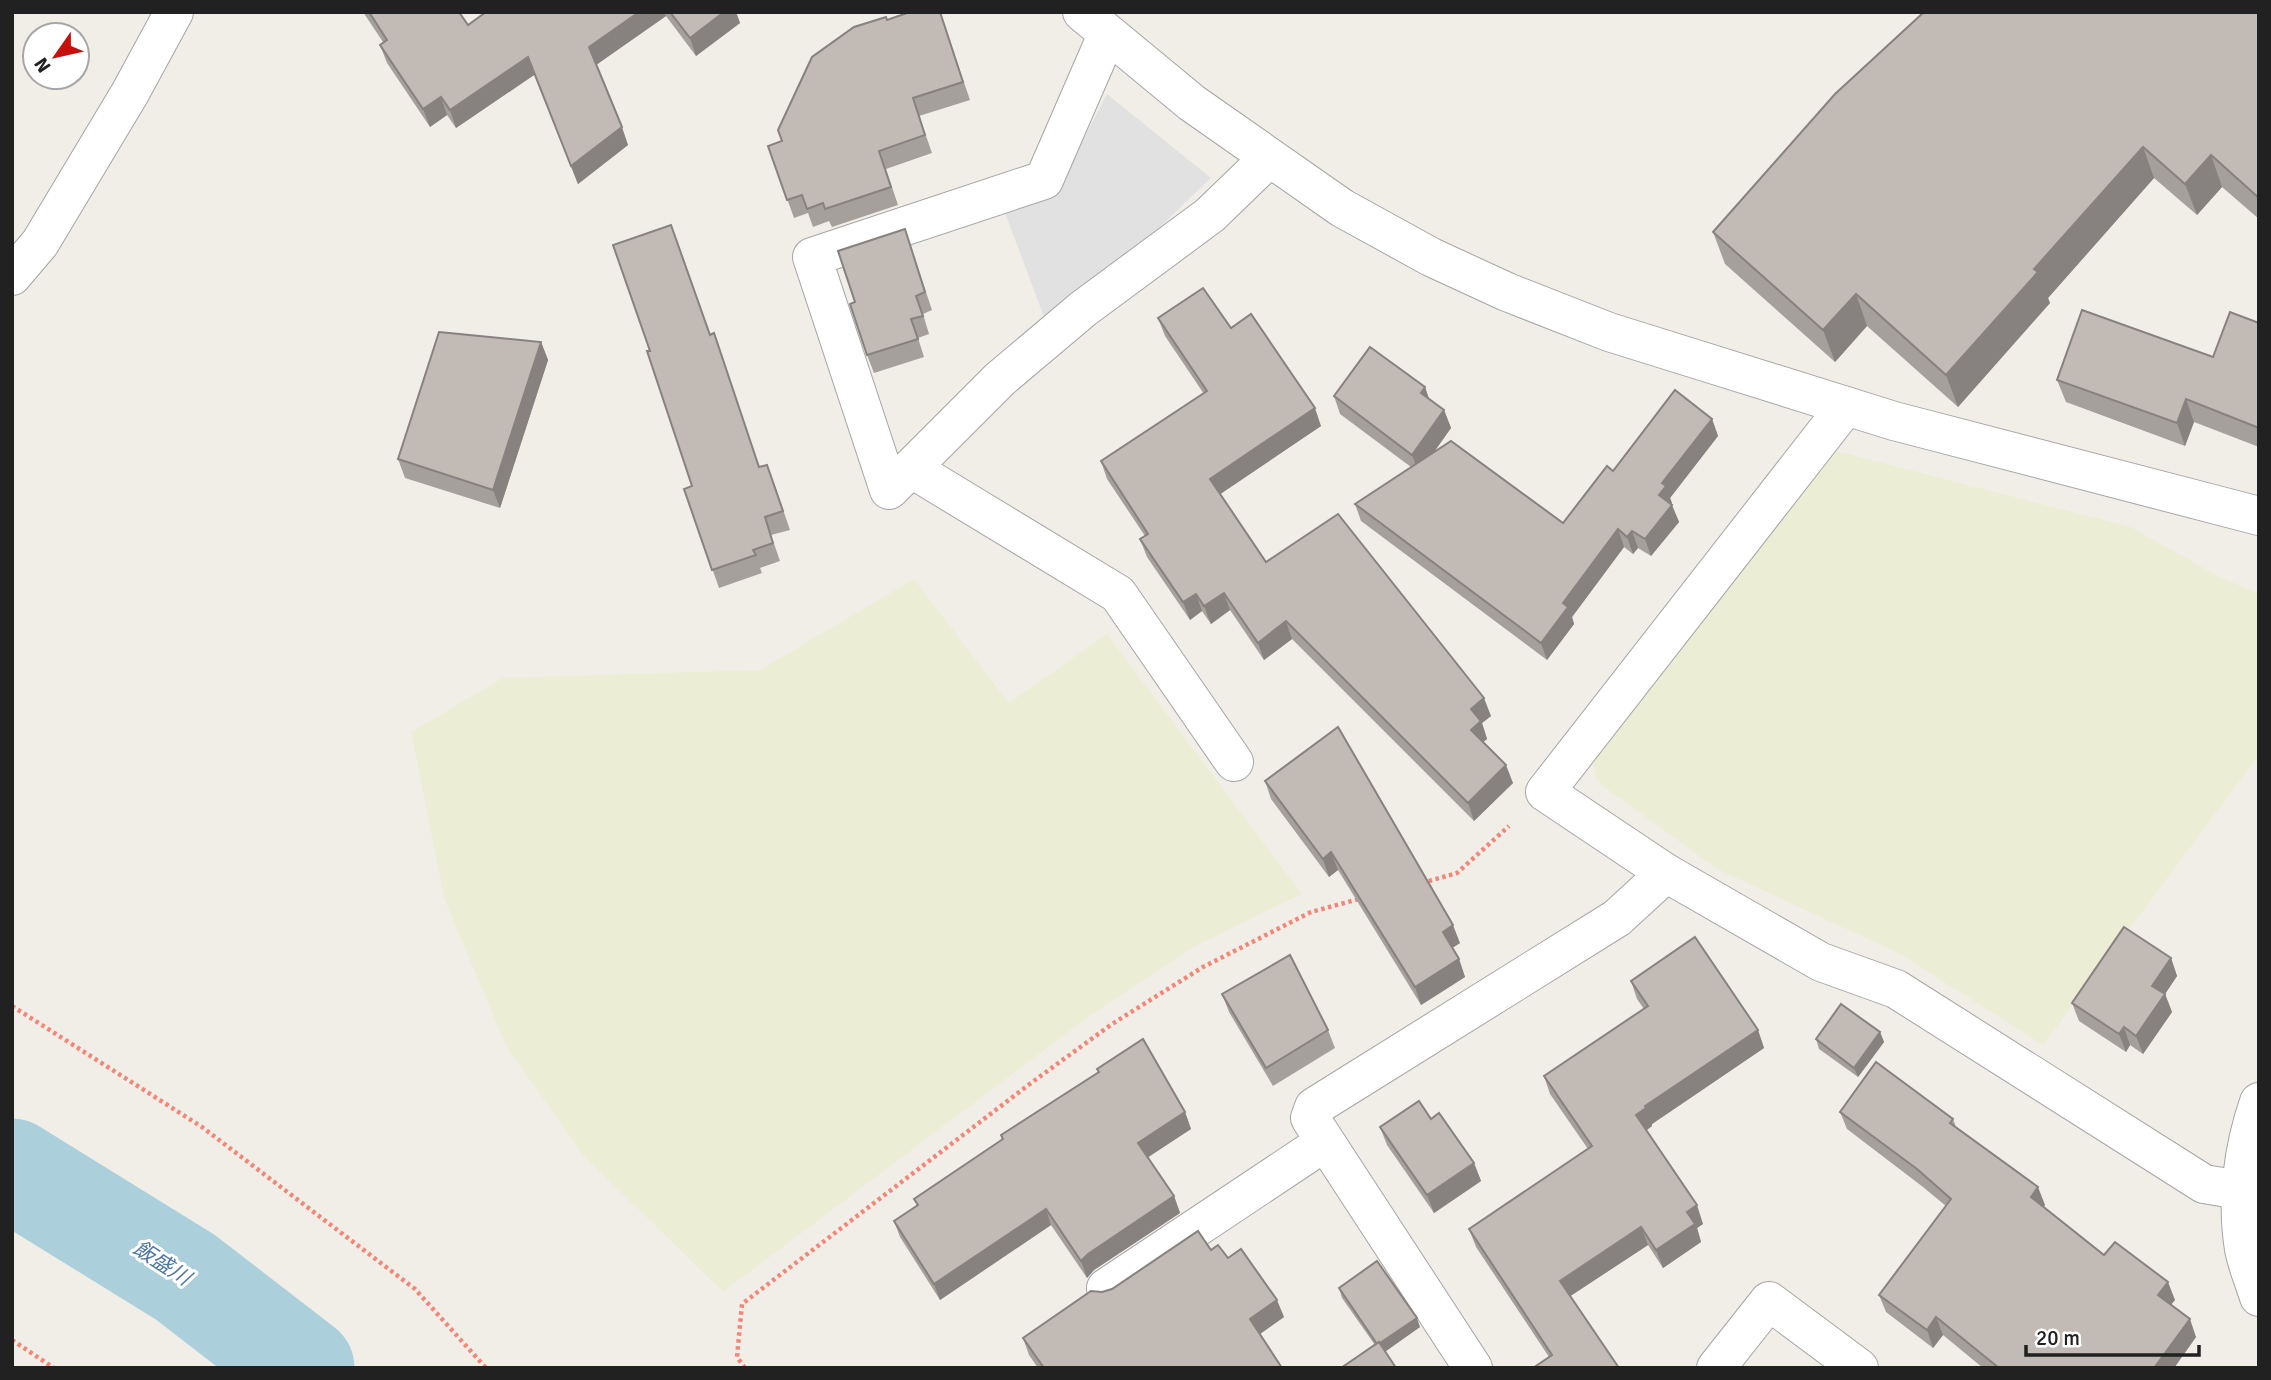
<svg xmlns="http://www.w3.org/2000/svg" width="2271" height="1380" font-family="Signika,'Noto Sans JP',sans-serif">
  <rect width="100%" height="100%" fill="#f1eee8"/>
  <g fill="#ebeed5">
    <polygon points="1836,451 2131,527 2218,576 2259,594 2259,755 2043,1045 1900,954 1717,869 1596,781 1593,756"/>
    <polygon points="914,579 1009,703 1107,634 1302,894 1197,945 1091,1015 723,1292 582,1154 506,1046 444,898 411,732 503,678 760,670"/>
  </g>
  <polygon fill="#e1e1e1" points="1107,94 1211,178 1161,226 1044,317 1004,210 1056,192"/>
  <g fill="none" stroke-linecap="round" stroke-linejoin="round">
    <polyline stroke="#abcfdb" stroke-width="103" points="12,1170 185,1277 303,1368"/>
    <defs>
      <g id="minor">
        <polyline points="1082,12 1192,103 1342,208 1431,257 1507,292 1609,332 1894,421 2259,516"/>
        <polyline points="1107,35 1044,180 812,257 889,490 1000,379 1083,309 1210,215 1268,159"/>
        <polyline points="12,276 40,243 130,93 174,12"/>
        <polyline points="1846,406 1545,792 1666,873 1821,962 1896,989 2204,1184 2240,1190"/>
        <polyline points="912,469 1118,594 1234,762"/>
        <path d="M2259,1102C2243,1148 2236,1201 2244,1249C2247,1265 2254,1281 2259,1297"/>
        <polyline points="1106,1288 1325,1142"/>
        <polyline points="1473,1368 1310,1118 1314,1107 1617,918 1666,873"/>
        <polyline points="1716,1368 1769,1301 1859,1368"/>
      </g>
    </defs>
    <use href="#minor" stroke="#a5a5a5" stroke-width="40"/>
    <g stroke="#f28778" stroke-width="4.5" stroke-dasharray="3.5 3.5" stroke-linecap="butt">
      <polyline points="1422,883 1457,873 1509,826"/>
      <polyline points="12,1006 202,1127 415,1289 486,1368"/>
      <polyline points="12,1340 54,1368"/>
      <polyline points="745,1368 737,1357 742,1304 1031,1083 1112,1024 1203,967 1311,912 1359,899"/>
    </g>
    <use href="#minor" stroke="#fff" stroke-width="38"/>
  </g>
  <g fill="#a6a09c">
    <polygon points="363,12 459,12 468,25 486,12 736,12 740,23 696,56 666,16 596,65 628,145 578,184 534,75 456,128 447,115 430,127 387,63 380,45 383,42"/>
    <polygon points="940,12 970,100 919,116 932,153 886,169 898,205 832,227 829,221 813,227 808,213 794,218 768,146 782,141 887,20"/>
    <polygon points="2259,12 2259,219 2222,187 2197,215 2154,178 2048,298 2050,303 1958,407 1867,326 1835,362 1725,264 1713,232"/>
    <polygon points="911,247 932,310 923,314 929,334 918,338 924,357 874,373 867,355 855,302"/>
    <polygon points="1158,318 1231,328 1321,426 1220,494 1266,562 1491,716 1482,723 1487,739 1483,742 1513,783 1474,821 1292,639 1264,660 1230,610 1211,624 1202,611 1190,620 1147,557 1140,539 1145,536 1107,479 1101,461 1204,394 1165,336"/>
    <polygon points="2259,323 2259,447 2194,422 2185,446 2066,402 2057,380 2213,357"/>
    <polygon points="710,335 759,467 774,483 790,530 771,535 780,561 760,568 762,573 719,588 684,489 692,486 650,351"/>
    <polygon points="541,342 548,360 500,508 405,478 398,459"/>
    <polygon points="1425,387 1429,399 1444,410 1451,428 1434,452 1563,523 1613,471 1712,419 1718,436 1670,498 1672,503 1671,504 1679,522 1651,556 1638,548 1633,554 1624,547 1572,617 1574,624 1547,660 1361,521 1355,504 1411,467 1340,414 1334,396"/>
    <polygon points="1265,781 1460,943 1452,948 1459,959 1465,977 1421,1005 1338,870 1329,877 1271,799"/>
    <polygon points="2171,958 2177,976 2165,994 2172,1012 2143,1054 2130,1045 2126,1052 2079,1021 2072,1003"/>
    <polygon points="1631,981 1758,1030 1764,1048 1652,1124 1652,1126 1646,1131 1703,1224 1697,1228 1701,1242 1663,1268 1648,1245 1570,1296 1619,1368 1549,1357 1476,1247 1469,1229 1588,1149 1550,1094 1544,1076 1644,1009 1637,999"/>
    <polygon points="1222,994 1328,1030 1335,1048 1273,1086 1229,1012"/>
    <polygon points="1880,1032 1884,1042 1858,1077 1819,1049 1816,1039"/>
    <polygon points="1097,1069 1185,1112 1191,1129 1147,1157 1174,1196 1180,1213 1094,1270 1087,1278 1051,1225 940,1300 900,1237 894,1221 917,1206 914,1199 1002,1139 1001,1135 1098,1072"/>
    <polygon points="1840,1112 1953,1119 1956,1127 2045,1205 2043,1207 2104,1255 2175,1300 2171,1304 2196,1337 2174,1368 1983,1368 1943,1335 1933,1348 1886,1312 1879,1295 1946,1206 1923,1187 1847,1129"/>
    <polygon points="1431,1119 1474,1163 1481,1181 1434,1213 1387,1145 1380,1127"/>
    <polygon points="1211,1250 1228,1258 1284,1317 1260,1334 1282,1368 1038,1368 1029,1355 1023,1338"/>
    <polygon points="1339,1288 1420,1327 1385,1351 1375,1345 1342,1298"/>
  </g>
  <g fill="#87827f">
    <polygon points="639,12 664,12 666,16 596,65 589,47"/>
    <polygon points="724,12 736,12 740,23 696,56 690,38"/>
    <polygon points="528,57 534,75 456,128 450,110"/>
    <polygon points="441,97 447,115 430,127 423,109"/>
    <polygon points="622,127 628,145 578,184 571,166"/>
    <polygon points="2143,147 2154,178 2048,298 2050,303 1958,407 1946,375 2034,269"/>
    <polygon points="2211,155 2222,187 2197,215 2185,184"/>
    <polygon points="1856,294 1867,326 1835,362 1823,330"/>
    <polygon points="541,342 548,360 500,508 493,490"/>
    <polygon points="1425,387 1431,405 1421,393"/>
    <polygon points="2186,399 2194,422 2185,446 2177,423"/>
    <polygon points="1315,408 1321,426 1216,497 1210,479"/>
    <polygon points="1444,410 1451,428 1419,473 1412,455"/>
    <polygon points="1712,419 1718,436 1670,498 1672,503 1665,512 1659,495 1662,483"/>
    <polygon points="1672,505 1679,522 1651,556 1645,539"/>
    <polygon points="1618,529 1624,547 1572,617 1574,624 1547,660 1541,643 1563,603"/>
    <polygon points="1632,531 1638,548 1633,554 1627,537"/>
    <polygon points="1224,593 1230,610 1211,624 1204,606"/>
    <polygon points="1196,594 1202,611 1190,620 1183,602"/>
    <polygon points="1286,621 1292,639 1264,660 1258,643"/>
    <polygon points="1484,698 1491,716 1482,723 1487,739 1477,747 1471,730 1471,709"/>
    <polygon points="1506,765 1513,783 1474,821 1468,803"/>
    <polygon points="1331,852 1338,870 1329,877 1323,859"/>
    <polygon points="1453,925 1460,943 1449,950 1443,932"/>
    <polygon points="2171,958 2177,976 2165,994 2172,1012 2143,1054 2136,1036 2152,986"/>
    <polygon points="1459,959 1465,977 1421,1005 1415,987"/>
    <polygon points="2124,1027 2130,1045 2126,1052 2119,1034"/>
    <polygon points="1758,1030 1764,1048 1652,1124 1652,1126 1642,1133 1636,1115 1645,1106"/>
    <polygon points="1880,1032 1884,1042 1858,1077 1854,1068"/>
    <polygon points="1185,1112 1191,1129 1144,1160 1138,1143"/>
    <polygon points="1474,1163 1481,1181 1434,1213 1427,1195"/>
    <polygon points="2038,1187 2045,1205 2038,1215 2031,1197"/>
    <polygon points="1174,1196 1180,1213 1094,1270 1087,1278 1081,1261 1088,1254"/>
    <polygon points="1697,1205 1703,1224 1697,1228 1701,1242 1663,1268 1656,1250 1687,1212"/>
    <polygon points="1046,1209 1051,1225 940,1300 934,1284"/>
    <polygon points="1641,1227 1648,1245 1566,1299 1560,1281"/>
    <polygon points="2168,1282 2175,1300 2165,1312 2158,1295"/>
    <polygon points="1277,1300 1284,1317 1257,1336 1250,1319"/>
    <polygon points="1936,1317 1943,1335 1933,1348 1927,1330"/>
    <polygon points="1417,1318 1420,1327 1382,1354 1378,1345"/>
    <polygon points="2190,1319 2196,1337 2174,1368 2154,1368"/>
  </g>
  <g fill="#c1bab5" stroke="#87827f" stroke-width="2">
    <polygon points="369,12 459,12 468,25 486,12 639,12 589,47 622,127 571,166 528,57 450,110 441,97 423,109 380,45 387,40"/>
    <polygon points="670,12 724,12 690,38"/>
    <polygon points="910,12 940,12 963,82 913,98 925,135 879,151 891,187 825,209 823,203 807,209 802,195 787,200 768,146 782,141 778,130 812,57 854,27 886,17 887,20"/>
    <polygon points="1924,12 2259,12 2259,198 2211,155 2185,184 2143,147 2034,269 2038,272 1946,375 1856,294 1823,330 1713,232 1835,94"/>
    <polygon points="671,225 710,335 714,333 759,467 767,465 783,511 765,517 773,543 753,550 756,555 712,570 684,489 692,486 647,351 650,351 613,245"/>
    <polygon points="905,229 925,292 916,296 923,316 911,319 918,339 867,355 850,304 855,302 838,251"/>
    <polygon points="1203,288 1231,328 1251,314 1315,408 1210,479 1266,562 1338,514 1484,698 1471,709 1481,721 1471,730 1506,765 1468,803 1286,621 1258,643 1224,593 1204,606 1196,594 1183,602 1140,539 1148,534 1101,461 1207,391 1158,318"/>
    <polygon points="2082,310 2213,357 2230,312 2259,323 2259,428 2186,399 2177,423 2057,380"/>
    <polygon points="439,332 541,342 493,490 398,459"/>
    <polygon points="1370,347 1425,387 1421,393 1444,410 1412,455 1334,396"/>
    <polygon points="1675,390 1712,419 1662,483 1666,486 1659,495 1672,505 1645,539 1632,531 1627,537 1618,529 1563,603 1568,607 1541,643 1355,504 1451,441 1563,523 1607,466 1613,471"/>
    <polygon points="1338,727 1453,925 1443,932 1459,959 1415,987 1331,852 1323,859 1265,781"/>
    <polygon points="2124,927 2171,958 2152,986 2165,994 2136,1036 2124,1027 2119,1034 2072,1003"/>
    <polygon points="1695,937 1758,1030 1645,1106 1646,1108 1636,1115 1697,1205 1687,1212 1695,1224 1656,1250 1641,1227 1560,1281 1619,1368 1533,1368 1552,1355 1469,1229 1592,1146 1544,1076 1648,1006 1631,981"/>
    <polygon points="1290,955 1328,1030 1266,1068 1222,994"/>
    <polygon points="1841,1004 1880,1032 1854,1068 1816,1039"/>
    <polygon points="1143,1039 1185,1112 1138,1143 1174,1196 1088,1254 1081,1261 1046,1209 934,1284 894,1221 918,1205 914,1199 1003,1139 1001,1135 1099,1072 1097,1069"/>
    <polygon points="1876,1062 1953,1119 1950,1123 2038,1187 2031,1197 2104,1255 2115,1242 2168,1282 2158,1295 2190,1319 2154,1368 1999,1368 1936,1317 1927,1330 1879,1295 1951,1199 1917,1169 1840,1112"/>
    <polygon points="1419,1101 1431,1119 1439,1113 1474,1163 1427,1195 1380,1127"/>
    <polygon points="1198,1231 1211,1250 1218,1245 1228,1258 1241,1249 1277,1300 1250,1319 1282,1368 1044,1368 1023,1338 1091,1291 1102,1292 1112,1289"/>
    <polygon points="1377,1261 1417,1318 1380,1343 1379,1342 1377,1344 1339,1288"/>
    <polygon points="1379,1342 1396,1368 1341,1368"/>
  </g>
  <g text-anchor="middle" stroke-width="6" stroke-linejoin="round" paint-order="stroke">
    <g font-size="21" font-style="italic" fill="#4f78a4" stroke="#fff">
      <text transform="translate(162 1263) rotate(33)" y="7">飯盛川</text>
    </g>
  </g>
  <rect width="2271" height="1380" fill="none" stroke="#212121" stroke-width="28"/>
  <g transform="translate(56 56) rotate(236)"><circle r="33" fill="#ffffff" stroke="#a6a6a6" stroke-width="2"/>
  <path d="M0-5L12 26L0 18L-12 26Z" fill="#c5100c"/>
  <text y="-10" font-size="19" font-weight="bold" text-anchor="middle" fill="#212121">N</text>
  </g>
  <path d="M2026 1345v10h173v-10" fill="none" stroke="#212121" stroke-width="3.5"/>
  <text x="2036" y="1345" font-size="21" fill="#212121" stroke="#ffffff" stroke-width="5" paint-order="stroke">20 m</text>
</svg>
